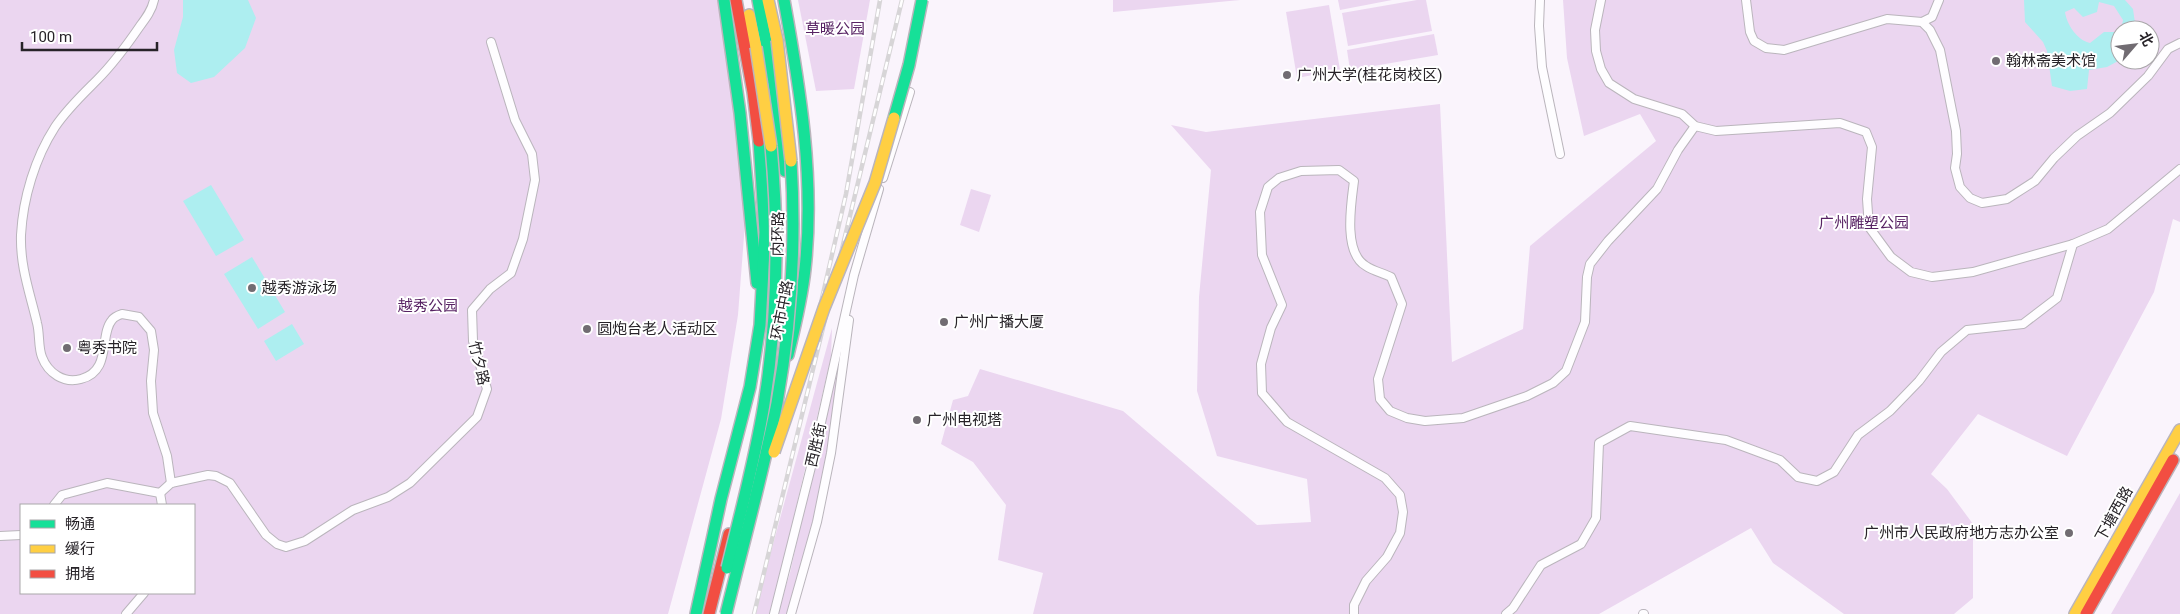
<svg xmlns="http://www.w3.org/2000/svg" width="2180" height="614" font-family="Roboto,'Noto Sans SC',sans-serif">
  <rect width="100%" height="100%" fill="#faf4fc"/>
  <g fill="#ebd6f0" fill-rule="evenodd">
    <path d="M0,0H722L746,210L738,315L721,419L668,614H0ZM21,505H194V593H21Z"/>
    <polygon points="798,0 870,0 854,89 816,91"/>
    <polygon points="1113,0 1240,0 1113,12"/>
    <polygon points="1338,0 1392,0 1340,10"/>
    <polygon points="1417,0 1426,0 1432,31 1348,46 1342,13"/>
    <path d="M1563,0H2180V222L2173,219L2154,292L2067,456L1978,414L1931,474L1947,489L1973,524V598L1954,614H1844L1773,563L1751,528L1599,614H1033L1043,573L998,560L1006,505L973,462L941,444L953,400L968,396L980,369L1123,411L1257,525L1311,522L1307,479L1217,456L1197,391L1199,297L1211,170L1171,125L1206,132L1440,104L1452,362L1523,329L1530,246L1656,141L1640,114L1584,136L1567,58ZM2120,30H2150V60H2120Z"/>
    <polygon points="1329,5 1340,70 1297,78 1286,12"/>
    <polygon points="1434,34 1438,55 1350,70 1347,50"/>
    <polygon points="971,189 991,195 979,232 960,225"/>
    <polygon points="832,328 831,357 781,572 769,614 754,614"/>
    <path d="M839,358L841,362C829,447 817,533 787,614H777L790,573L837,359Z"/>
    <polygon points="2180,493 2180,614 2111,614"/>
  </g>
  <g fill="#adeef0">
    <polygon points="183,0 248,0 256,18 245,48 214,77 191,83 177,73 174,50 183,17"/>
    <path d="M2024,0H2125L2133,9L2136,30H2121L2123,20L2114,6L2099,2L2097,12L2083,17L2074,8L2065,12C2067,25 2077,40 2090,43L2104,32H2120V60L2107,67L2089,70L2087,89L2070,91L2052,86L2047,51L2043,42L2025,22Z"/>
    <polygon points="211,185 244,240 216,256 183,201"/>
    <polygon points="252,257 285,312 258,329 224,274"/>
    <polygon points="292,324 304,344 276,361 264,341"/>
  </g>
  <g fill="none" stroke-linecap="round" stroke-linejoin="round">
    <defs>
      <g id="street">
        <path d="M154,0C152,10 146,18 140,26C127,45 113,64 97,80C82,95 67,109 55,127C35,158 23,198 21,235C20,267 30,293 37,323C40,334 38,347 42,357C48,373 64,384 81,379C112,371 99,335 112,320C114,317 119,315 122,314L139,317L151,331L154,350L151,381L153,413L167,456L171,483"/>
        <polyline points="1540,0 1539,26 1542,67 1560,154"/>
        <polyline points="1601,0 1595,30 1596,51 1601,69 1609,83 1634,99 1682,114 1695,126 1716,131 1840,123 1866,132 1872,147 1867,199 1869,227 1891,257 1911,272 1932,277 1973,272 2073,244 2108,229 2180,169"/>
        <polyline points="1746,0 1750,32 1754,41 1766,48 1784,50 1887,19 1922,22 1930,30 1940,50 1956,131 1957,154 1955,168 1960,187 1970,198 1982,203 2007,199 2035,181 2054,158 2077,136 2110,113 2148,76 2168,49 2180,43"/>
        <polyline points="1922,22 1932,17 1939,0"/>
        <polyline points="883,178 910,92"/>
        <polyline points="160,493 171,483 208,475 216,476 230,483 266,535 277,544 286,547 305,541 353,510 388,497 410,483 477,417 487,389 473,341 472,310 490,289 511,273 523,239 535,180 532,154 515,120 491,42"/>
        <polyline points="160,493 162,505"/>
        <polyline points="54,505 62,495 107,483 160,493"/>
        <polyline points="0,536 21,535"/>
        <polyline points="126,614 144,593"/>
        <polyline points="774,614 812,463 854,275 879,189"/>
        <polyline points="791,614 817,522 831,453 849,320"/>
        <path d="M1354,614V605L1366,581L1387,557L1400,533L1403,512L1400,495L1385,478L1287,422L1262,393L1261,364L1271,328L1282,305L1262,255L1260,212L1268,187L1279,178L1301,171L1339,170L1354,181C1351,204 1343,253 1366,266C1373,271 1383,273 1391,277L1402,304L1378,379L1380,399L1390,411L1407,418L1425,421L1463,418L1527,396L1553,383L1566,371L1585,322L1587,277L1590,264L1608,241L1657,189L1678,150L1695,126"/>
        <polyline points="1506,614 1513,608 1541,565 1581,544 1596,518 1599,443 1630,426 1726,440 1780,460 1798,477 1817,481 1834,472 1858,435 1890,411 1919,381 1941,352 1967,330 2023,324 2057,298 2073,244"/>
        <polyline points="1643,614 1644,614"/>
      </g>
      <g id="fast">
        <polyline points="724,0 740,113 757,283"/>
        <polyline points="758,0 775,90 785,171"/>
        <path d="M784,0C800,88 815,179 805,269C802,298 795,326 788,355"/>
        <polyline points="696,614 721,499 750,387 760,325 765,232 759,141"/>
      </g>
      <g id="slow">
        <polyline points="768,0 777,40"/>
        <polyline points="749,15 756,47"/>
        <polyline points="2075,614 2180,430"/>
      </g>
      <g id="jam">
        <polyline points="736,0 753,92 759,141"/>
        <polyline points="709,614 729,534"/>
        <polyline points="2086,614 2173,460"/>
      </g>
    </defs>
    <use href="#street" stroke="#bab5bc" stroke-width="10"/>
    <use href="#fast" stroke="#bab5bc" stroke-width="14"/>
    <use href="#slow" stroke="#bab5bc" stroke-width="14"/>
    <use href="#jam" stroke="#bab5bc" stroke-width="14"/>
    <use href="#street" stroke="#fefdff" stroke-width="8"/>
    <use href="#fast" stroke="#16e098" stroke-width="11"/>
    <use href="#slow" stroke="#ffcf43" stroke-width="11"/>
    <use href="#jam" stroke="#f24e42" stroke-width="11"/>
    <defs>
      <g id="rail">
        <polyline points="811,346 846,194 880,0"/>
        <polyline points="754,614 902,0"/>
      </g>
    </defs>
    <use href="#rail" stroke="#d7d5d7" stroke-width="4.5"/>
    <use href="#rail" stroke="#fff" stroke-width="2.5" stroke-dasharray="8" stroke-linecap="butt"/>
    <defs>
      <g id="fast-bridge">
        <polyline points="894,118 909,65 922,0"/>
        <path d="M727,568C740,514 755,460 764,404C778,318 779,232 771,146"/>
        <path d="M726,614C743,544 763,474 777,403C791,324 796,241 791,161"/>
      </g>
      <g id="slow-bridge">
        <polyline points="777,40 791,161"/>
        <polyline points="756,47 771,146"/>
        <polyline points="774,452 824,308 875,183 894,118"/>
      </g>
    </defs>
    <use href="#fast-bridge" stroke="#bab5bc" stroke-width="14" stroke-linecap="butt"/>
    <use href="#slow-bridge" stroke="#bab5bc" stroke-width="14" stroke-linecap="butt"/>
    <use href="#fast-bridge" stroke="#16e098" stroke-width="11"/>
    <use href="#slow-bridge" stroke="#ffcf43" stroke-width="11"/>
  </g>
  <g fill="#716c72" stroke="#fff" stroke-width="2">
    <circle cx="1996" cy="61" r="5"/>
    <circle cx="1287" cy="75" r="5"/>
    <circle cx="252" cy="288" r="5"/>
    <circle cx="944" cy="322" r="5"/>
    <circle cx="587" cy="329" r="5"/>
    <circle cx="67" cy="348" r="5"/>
    <circle cx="917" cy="420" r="5"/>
    <circle cx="2069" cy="533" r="5"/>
  </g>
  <g text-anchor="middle" stroke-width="4" stroke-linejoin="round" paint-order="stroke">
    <g font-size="15" fill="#572263" stroke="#fff">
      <text x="835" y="34">草暖公园</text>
      <text x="1864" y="228">广州雕塑公园</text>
      <text x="428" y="311">越秀公园</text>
    </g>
    <g font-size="15" fill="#272328" stroke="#fff" text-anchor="start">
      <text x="2006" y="66">翰林斋美术馆</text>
      <text x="1297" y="80">广州大学(桂花岗校区)</text>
      <text x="262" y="293">越秀游泳场</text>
      <text x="954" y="327">广州广播大厦</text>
      <text x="597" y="334">圆炮台老人活动区</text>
      <text x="77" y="353">粤秀书院</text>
      <text x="927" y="425">广州电视塔</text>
      <text x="2059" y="538" text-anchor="end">广州市人民政府地方志办公室</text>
    </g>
    <g font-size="15" fill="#272328" stroke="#fff">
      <text transform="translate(778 234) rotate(-89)" y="5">内环路</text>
      <text transform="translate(782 310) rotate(-79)" y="5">环市中路</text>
      <text transform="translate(479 363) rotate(77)" y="5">竹夕路</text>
      <text transform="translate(816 445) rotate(-77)" y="5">西胜街</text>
      <text transform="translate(2114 514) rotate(-61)" y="5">下塘西路</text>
    </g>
  </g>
  <rect x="20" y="504" width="175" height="90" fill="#ffffff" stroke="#a9a7a9"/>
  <rect x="30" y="520" width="25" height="8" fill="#16e098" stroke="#a9a7a9"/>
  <text x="65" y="529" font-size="15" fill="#272328">畅通</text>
  <rect x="30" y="545" width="25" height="8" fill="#ffcf43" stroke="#a9a7a9"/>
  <text x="65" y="554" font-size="15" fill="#272328">缓行</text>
  <rect x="30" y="570" width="25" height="8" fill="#f24e42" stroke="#a9a7a9"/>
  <text x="65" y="579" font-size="15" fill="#272328">拥堵</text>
  <g transform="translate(2135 45) rotate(62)"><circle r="24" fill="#ffffff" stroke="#a9a7a9"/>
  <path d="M0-4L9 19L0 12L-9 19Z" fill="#716c72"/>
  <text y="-8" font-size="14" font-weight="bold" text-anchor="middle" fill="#272328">北</text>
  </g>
  <path d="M22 42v8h135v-8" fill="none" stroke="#272328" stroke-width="2.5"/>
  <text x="30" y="42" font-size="15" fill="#272328" stroke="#ffffff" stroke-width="4" paint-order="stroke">100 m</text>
</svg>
